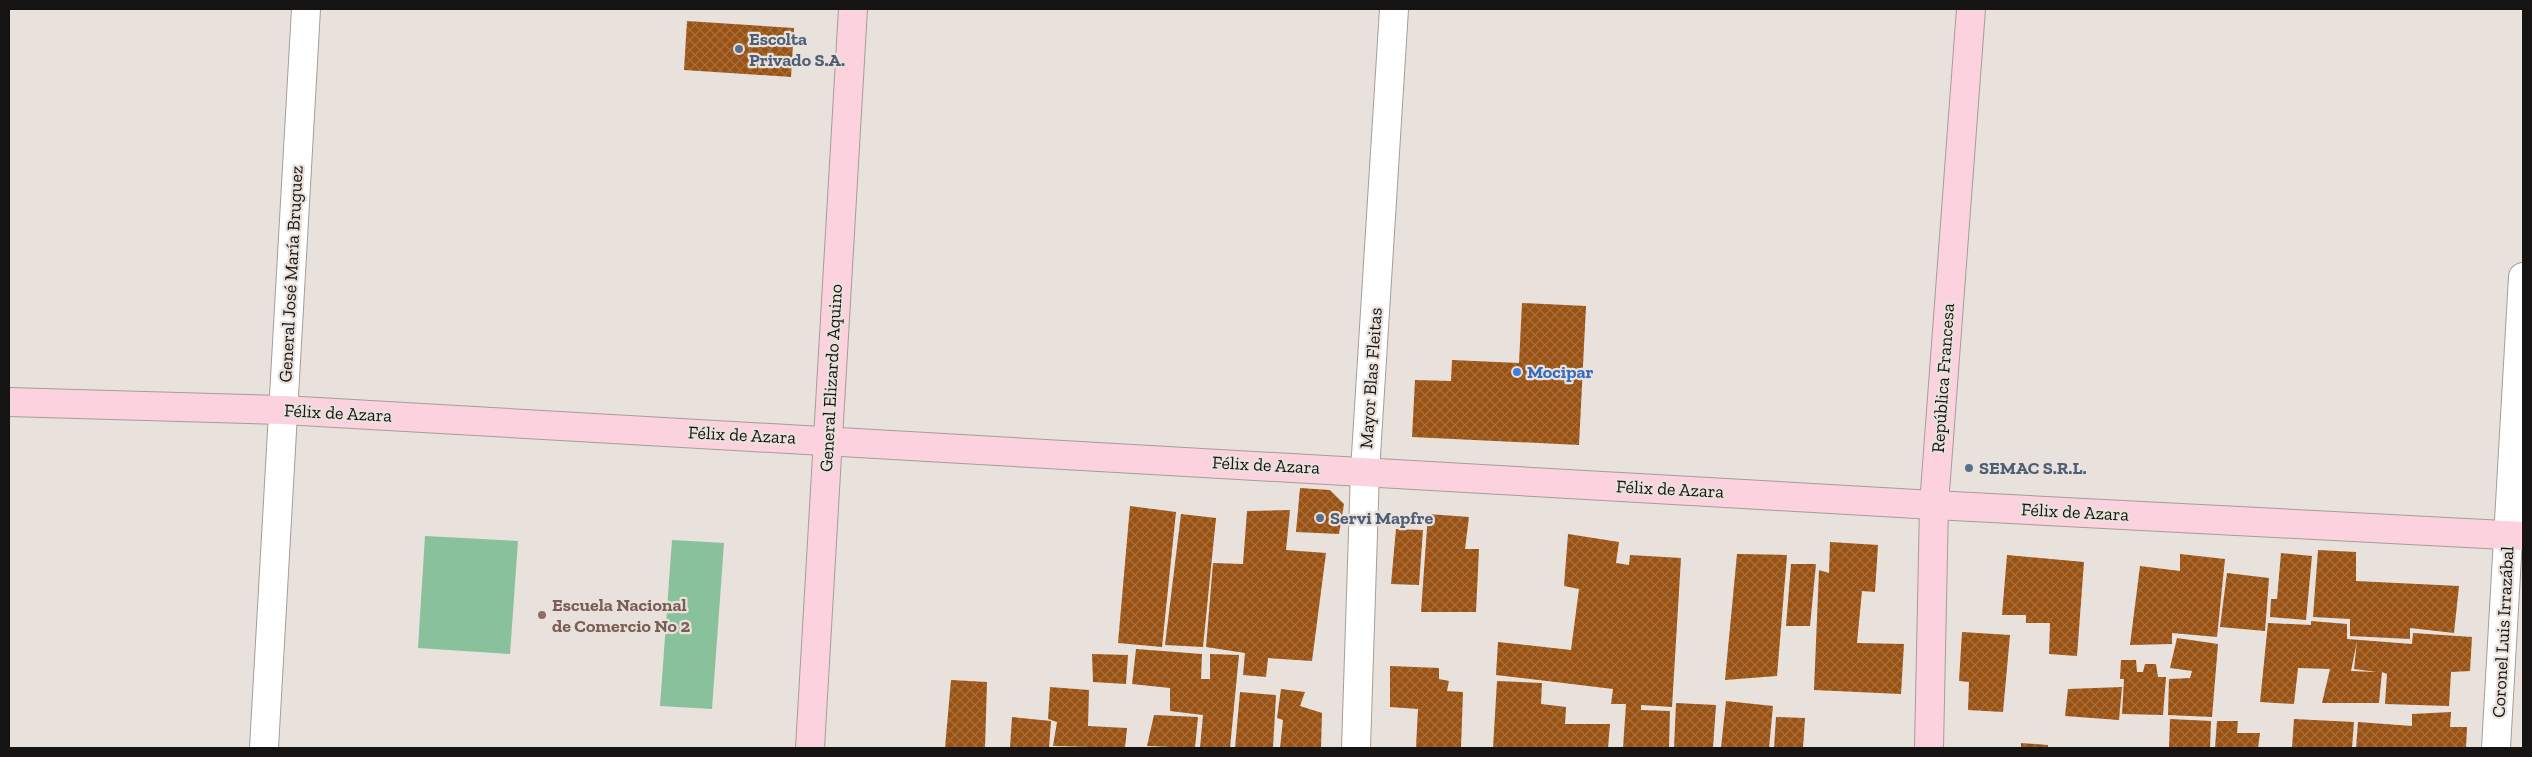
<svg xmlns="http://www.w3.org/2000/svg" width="2532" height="757" font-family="'Zilla Slab',serif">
  <defs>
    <pattern id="building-cross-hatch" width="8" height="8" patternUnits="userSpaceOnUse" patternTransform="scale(1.25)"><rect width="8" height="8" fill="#9b5110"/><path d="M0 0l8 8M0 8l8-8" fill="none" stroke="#a47042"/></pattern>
  </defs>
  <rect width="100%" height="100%" fill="#e9e1dc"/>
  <g fill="#88c19c">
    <polygon points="425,536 518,541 510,654 418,648"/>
    <polygon points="672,540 724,543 712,709 660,706"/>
  </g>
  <g fill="url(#building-cross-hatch)" fill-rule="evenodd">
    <polygon points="687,21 794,28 791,77 684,70"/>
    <polygon points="1522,303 1586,306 1579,445 1412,437 1415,380 1451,381 1452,360 1519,363"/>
    <polygon points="1300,488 1330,490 1344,504 1339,534 1296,532"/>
    <polygon points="1130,506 1176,512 1162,647 1118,643"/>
    <polygon points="1290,510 1286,550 1326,553 1312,661 1268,658 1266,677 1243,675 1245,653 1206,647 1213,563 1243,564 1247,511"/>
    <polygon points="1181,514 1216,518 1203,647 1165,645"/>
    <polygon points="1428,514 1469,517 1465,549 1479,549 1476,612 1421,612"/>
    <polygon points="1396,529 1423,530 1419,585 1391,584"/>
    <polygon points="1568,534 1619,542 1616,563 1629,565 1630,555 1681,558 1672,707 1641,705 1641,710 1670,711 1669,748 1623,748 1626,704 1611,704 1613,689 1496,675 1498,642 1571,650 1579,589 1564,586"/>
    <polygon points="1830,542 1878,545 1875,592 1862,591 1857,643 1904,644 1901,694 1814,690 1819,570 1829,573"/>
    <polygon points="2318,550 2356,552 2356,581 2459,586 2454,633 2410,628 2410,639 2350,636 2350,619 2313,617"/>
    <polygon points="2281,553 2312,556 2306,620 2270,617 2271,599 2277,599"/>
    <polygon points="1737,554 1787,555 1777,676 1725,680"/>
    <polygon points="2180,554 2225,559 2217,637 2172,633 2172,644 2130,645 2140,566 2180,571"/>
    <polygon points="2007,555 2084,562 2077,656 2049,654 2050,623 2026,623 2026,615 2002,615"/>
    <polygon points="1791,564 1816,564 1810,626 1786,626"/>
    <polygon points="2227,573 2269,578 2265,631 2220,627"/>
    <path d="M2311,621L2347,624V639L2412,644L2413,633L2472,637L2470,671L2451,672L2449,706L2385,704L2387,674L2382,672L2379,703H2322L2330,669L2298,668L2294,704L2260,702L2268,623L2311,625ZM2357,641L2354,669L2377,672L2351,671Z"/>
    <polygon points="1962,632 2010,635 2003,712 1968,710 1969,682 1959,681"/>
    <polygon points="2177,638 2218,644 2212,717 2168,715 2169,679 2190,678 2192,671 2170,668"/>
    <polygon points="1136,649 1202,654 1201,679 1210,679 1210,654 1239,655 1230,748 1200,748 1203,715 1170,711 1170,688 1132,684"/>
    <polygon points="1092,654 1128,655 1126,684 1093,682"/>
    <polygon points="2121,660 2136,660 2137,672 2143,672 2145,664 2156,664 2158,677 2166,677 2163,715 2122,714 2124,679 2120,679"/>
    <polygon points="1390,666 1439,668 1439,679 1449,681 1447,691 1463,692 1461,748 1416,748 1418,709 1390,707"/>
    <polygon points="951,680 987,682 985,748 945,748"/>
    <polygon points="1497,681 1542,683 1541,704 1566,707 1565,724 1610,724 1608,748 1493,748"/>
    <polygon points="1050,687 1089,690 1088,726 1127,728 1125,748 1053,746 1057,722 1048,719"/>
    <polygon points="2122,687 2119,720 2065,716 2068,689"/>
    <polygon points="1281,689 1305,692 1300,706 1322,713 1321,748 1280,748 1283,720 1277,718"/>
    <polygon points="1240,692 1276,695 1273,748 1235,748"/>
    <polygon points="1726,701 1773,706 1769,748 1721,748"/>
    <polygon points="1676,703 1716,705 1713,748 1674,748"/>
    <polygon points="2451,712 2450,727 2467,727 2466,748 2356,748 2358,722 2412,726 2412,714"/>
    <polygon points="1154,715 1198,717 1195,748 1147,746"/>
    <polygon points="1012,717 1051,721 1049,748 1010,748"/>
    <polygon points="1776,717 1805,718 1803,748 1774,748"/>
    <polygon points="2170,719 2211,721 2210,748 2169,748"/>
    <polygon points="2294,719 2354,722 2352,748 2292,748"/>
    <polygon points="2217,721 2238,721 2237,733 2260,733 2258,748 2215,748"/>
    <polygon points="2021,743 2048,745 2048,748 2021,748"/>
  </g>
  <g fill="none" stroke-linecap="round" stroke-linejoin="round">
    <defs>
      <g id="street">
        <polyline points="264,748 306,9"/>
        <polyline points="1356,748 1365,471 1394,9"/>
        <polyline points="2496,748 2523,277"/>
      </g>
      <g id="secondary">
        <polyline points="9,402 283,410 1934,505 2523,536"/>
        <polyline points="810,748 853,9"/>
        <polyline points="1929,748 1934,505 1971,9"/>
      </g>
    </defs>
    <use href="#street" stroke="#a59d99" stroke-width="30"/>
    <use href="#secondary" stroke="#a59d99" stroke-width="30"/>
    <use href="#street" stroke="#fff" stroke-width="28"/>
    <use href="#secondary" stroke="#fbd2dd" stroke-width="28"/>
  </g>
  <g fill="#5c6f8a" stroke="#e9e1dc" stroke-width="2">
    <circle cx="739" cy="49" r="5"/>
    <circle cx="1969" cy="468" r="5"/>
    <circle cx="1320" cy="518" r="5"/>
  </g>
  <circle fill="#3f7fe0" stroke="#e9e1dc" stroke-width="2" cx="1517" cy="372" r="5"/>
  <circle fill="#8d6e63" stroke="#e9e1dc" stroke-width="2" cx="542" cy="615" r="5"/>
  <g text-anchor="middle" stroke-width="4.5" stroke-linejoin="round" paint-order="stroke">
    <g font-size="18" font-weight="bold" fill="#4e5e75" stroke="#e9e1dc" text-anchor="start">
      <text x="749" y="45">Escolta<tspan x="749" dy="21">Privado S.A.</tspan></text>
      <text x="1979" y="474">SEMAC S.R.L.</text>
      <text x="1330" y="524">Servi Mapfre</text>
    </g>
    <g font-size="18" fill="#161412" stroke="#e9e1dc">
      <text transform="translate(291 274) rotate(-87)" y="6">General José María Bruguez</text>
      <text transform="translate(831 378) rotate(-87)" y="6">General Elizardo Aquino</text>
      <text transform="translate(1371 378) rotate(-86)" y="6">Mayor Blas Fleitas</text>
      <text transform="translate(1943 378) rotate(-86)" y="6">República Francesa</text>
      <text transform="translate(338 413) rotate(3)" y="6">Félix de Azara</text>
      <text transform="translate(742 435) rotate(3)" y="6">Félix de Azara</text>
      <text transform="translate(1266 465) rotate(3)" y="6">Félix de Azara</text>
      <text transform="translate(1670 489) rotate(3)" y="6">Félix de Azara</text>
      <text transform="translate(2075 512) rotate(3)" y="6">Félix de Azara</text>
      <text transform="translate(2503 632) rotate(-87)" y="6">Coronel Luis Irrazábal</text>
    </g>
    <g font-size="18" font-weight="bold" fill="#366cbe" stroke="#e9e1dc" text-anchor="start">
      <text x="1527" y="378">Mocipar</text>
    </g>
    <g font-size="18" font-weight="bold" fill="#785e54" stroke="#e9e1dc" text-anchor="start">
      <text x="552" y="611">Escuela Nacional<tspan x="552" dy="21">de Comercio No 2</tspan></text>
    </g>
  </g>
  <rect width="2532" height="757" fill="none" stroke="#161412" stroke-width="20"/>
</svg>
